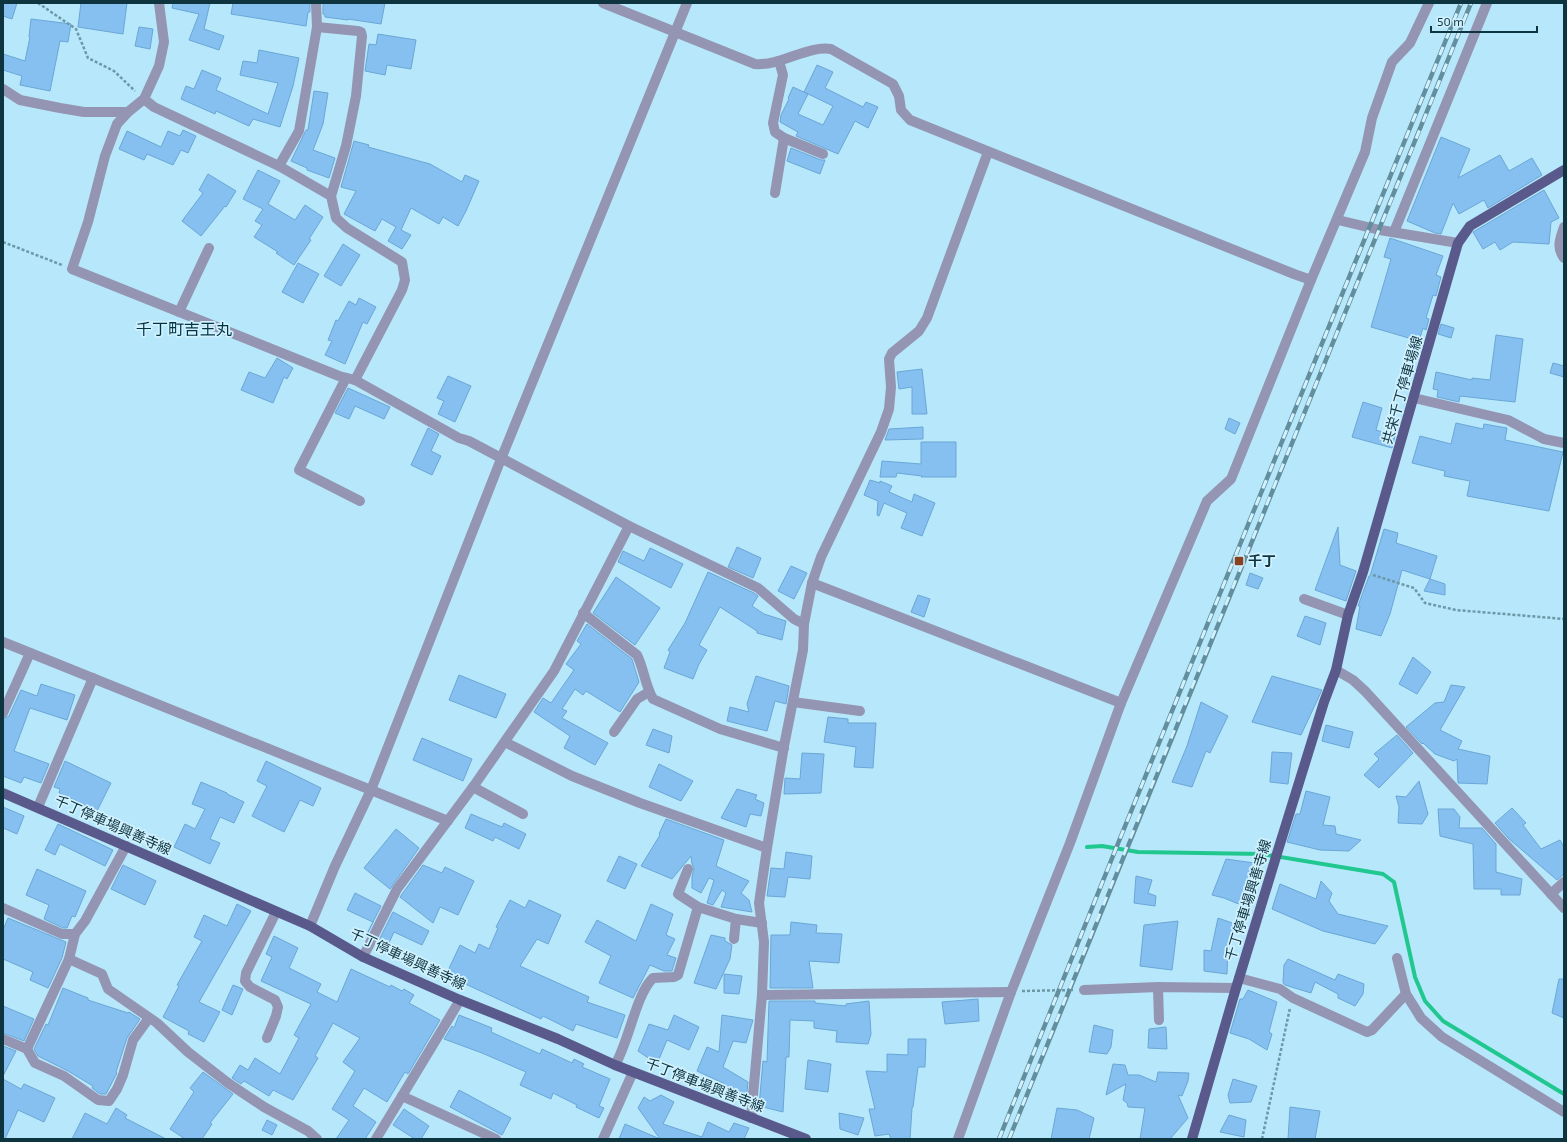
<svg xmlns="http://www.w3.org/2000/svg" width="1567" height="1142" font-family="'Exo 2','Noto Sans JP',sans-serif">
  <rect width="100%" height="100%" fill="#b6e7fa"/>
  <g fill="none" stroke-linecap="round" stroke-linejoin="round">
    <polyline stroke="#20c78f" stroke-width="4" points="1087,847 1102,846 1138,852 1262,854 1383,874 1394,882 1415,977 1425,1001 1443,1021 1564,1094"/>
  </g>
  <g fill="#85c0f0" stroke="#6aa7d6">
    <polygon points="3,3 17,3 12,19 3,16"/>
    <polygon points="81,3 127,3 123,34 78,27"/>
    <polygon points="173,3 210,3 204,29 224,36 219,50 189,40 199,14 172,8"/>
    <polygon points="233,3 310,3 310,12 308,12 306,26 231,14"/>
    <polygon points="323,3 385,3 381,24 348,19 348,20 325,17 325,15 323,14"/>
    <polygon points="31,19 71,24 68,42 60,41 50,91 20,85 22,76 3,70 3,54 25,61 30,37 29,37"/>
    <polygon points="139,27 153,29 150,49 135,46"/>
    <polygon points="378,34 416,40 411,69 387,65 385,75 365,71 369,44 376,45"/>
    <polygon points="259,50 299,58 293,86 280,127 253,119 249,126 216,111 215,114 181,99 186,86 194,89 202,70 221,78 216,90 268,114 278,83 240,75 243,61 257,63"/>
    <polygon points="817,65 833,72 825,88 863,107 866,102 878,107 868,128 855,121 838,154 796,136 798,132 780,122 781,115 789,99 788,98 793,87 808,94 798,114 823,125 833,106 804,92"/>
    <polygon points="314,91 328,93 323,124 313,150 335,158 329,178 307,170 307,168 291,161 306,130 308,130"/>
    <polygon points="183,130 196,136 188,153 181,150 173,165 147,154 144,160 119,149 127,131 161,147 168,131 180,136"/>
    <polygon points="1441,137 1470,149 1458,178 1500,155 1509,171 1532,158 1542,175 1488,208 1484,200 1459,214 1453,203 1441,234 1435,233 1407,221"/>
    <polygon points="354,141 369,145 368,147 430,164 462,182 465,175 479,181 466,211 458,226 443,217 439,224 411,208 401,230 411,235 402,249 388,241 396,227 382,219 375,231 344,214 356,191 341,187"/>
    <polygon points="791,148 821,160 825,160 820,174 787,161"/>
    <polygon points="258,170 280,181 268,204 295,220 305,205 323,217 309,239 311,240 294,265 276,253 278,252 254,237 262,225 255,221 263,209 243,199"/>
    <polygon points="208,174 236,191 226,207 225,206 201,236 182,221 203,193 199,190"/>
    <polygon points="1544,190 1559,218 1551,222 1549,244 1513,242 1500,250 1495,242 1483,249 1473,232"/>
    <polygon points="1390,238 1443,256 1436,275 1441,277 1436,296 1433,295 1426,318 1429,319 1426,330 1423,328 1419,341 1371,327 1391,259 1384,257"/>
    <polygon points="343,244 360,255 341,286 324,276"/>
    <polygon points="298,263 319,274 303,303 282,292"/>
    <polygon points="359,298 376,307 367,324 363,322 345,364 325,355 332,341 328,340 336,320 338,321 349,301 356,305"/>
    <polygon points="1441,324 1454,328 1451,338 1438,334"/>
    <polygon points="1496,335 1523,339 1515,402 1460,396 1459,402 1437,397 1438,390 1433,389 1436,372 1472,380 1472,378 1490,380"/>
    <polygon points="277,358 293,368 287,379 284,377 273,403 241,390 249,372 265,378"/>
    <polygon points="1553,363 1564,366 1564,377 1550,373"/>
    <polygon points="922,369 927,414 912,414 912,387 899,389 897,372"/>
    <polygon points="448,376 471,386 455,422 438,414 444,401 437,398"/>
    <polygon points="348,388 390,407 384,419 355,406 349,419 335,413"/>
    <polygon points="1363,402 1382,408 1376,430 1395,436 1392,448 1352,437"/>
    <polygon points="1229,418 1240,423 1235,434 1225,429"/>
    <polygon points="1456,423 1483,429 1484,424 1507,428 1505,440 1563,452 1549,511 1467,496 1470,481 1444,476 1445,471 1412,463 1420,436 1451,444"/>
    <polygon points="923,427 923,439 885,440 889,429"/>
    <polygon points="428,428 439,434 431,451 441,456 432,475 411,465"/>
    <polygon points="921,442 956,442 956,477 921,477 922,476 897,473 896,477 880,477 882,461 921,464"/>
    <polygon points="870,480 880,483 880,481 892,486 889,492 912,502 914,494 935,503 922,536 901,528 907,513 884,503 879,516 877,515 878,501 864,495"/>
    <polygon points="1338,527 1340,565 1356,571 1346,601 1315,590"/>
    <polygon points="1384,529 1398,533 1396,543 1437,556 1430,579 1402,570 1390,614 1381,636 1356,629 1360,606 1358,606 1369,576 1370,576"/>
    <polygon points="737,547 761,558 753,578 728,567"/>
    <polygon points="650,548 683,564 671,588 618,562 623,551 644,561"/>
    <polygon points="791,566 807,573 794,599 778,591"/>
    <polygon points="708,572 754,593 758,596 752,606 764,614 786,621 782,640 757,633 757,631 720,607 699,645 707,650 699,664 693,679 664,668 670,652 668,650 685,623"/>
    <polygon points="1250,573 1263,578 1258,589 1246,585"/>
    <polygon points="616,577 660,608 635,645 593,613"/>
    <polygon points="1430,579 1445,584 1445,595 1424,591"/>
    <polygon points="918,595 930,599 924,617 911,612"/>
    <polygon points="1305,616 1326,623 1320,645 1297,636"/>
    <polygon points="587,624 632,659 639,682 620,712 586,691 583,695 575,689 562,709 567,711 562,718 608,743 595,765 564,748 570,736 534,712 543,698 551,703 574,670 566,664 581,644 577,641"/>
    <polygon points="1413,657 1431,672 1417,694 1399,684"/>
    <polygon points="459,675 506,694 496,718 449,700"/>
    <polygon points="756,676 789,686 786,704 775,701 767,731 727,721 730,707 749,712 747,704"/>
    <polygon points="1272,676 1322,690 1301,735 1252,722"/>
    <polygon points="41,684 75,695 67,720 30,708 14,751 49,764 41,783 24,777 21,783 3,776 3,719 9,716 21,690 37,696"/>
    <polygon points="1451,685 1465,687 1440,730 1462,741 1458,749 1490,756 1487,784 1458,783 1457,759 1454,761 1435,754 1423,743 1422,744 1406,727 1435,703 1444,702"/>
    <polygon points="1201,702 1228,716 1210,753 1206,751 1192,787 1172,782 1187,746"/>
    <polygon points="828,717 848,719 848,723 876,723 873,768 854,767 856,747 824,742"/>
    <polygon points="1326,725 1353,732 1349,748 1322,741"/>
    <polygon points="653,729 672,736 669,753 646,745"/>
    <polygon points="1397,735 1413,753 1379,788 1364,775 1379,759 1374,754"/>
    <polygon points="422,738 472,759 463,781 413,760"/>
    <polygon points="1272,752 1292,753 1288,784 1270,782"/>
    <polygon points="802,753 824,754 821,793 784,794 785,778 800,779"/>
    <polygon points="65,761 111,783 97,811 59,793 60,789 54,787"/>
    <polygon points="266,761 321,788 313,806 300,800 284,832 252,816 267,786 257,781"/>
    <polygon points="659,764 693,781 681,801 649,787"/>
    <polygon points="1419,781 1428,814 1422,824 1398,823 1399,807 1396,796 1406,797"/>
    <polygon points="201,782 227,793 227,794 244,802 234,823 220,817 210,839 220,843 210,864 174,847 185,824 195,829 205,809 192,804"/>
    <polygon points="737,789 757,795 755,799 764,803 761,816 750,814 746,827 721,818"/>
    <polygon points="1306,791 1330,797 1323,825 1335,826 1336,834 1361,840 1349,851 1320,850 1287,842 1296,814 1300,814"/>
    <polygon points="3,807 24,816 17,834 3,828"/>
    <polygon points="1512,808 1526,823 1523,825 1541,849 1560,840 1564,847 1564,874 1557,880 1509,839 1495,823"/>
    <polygon points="1438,809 1454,809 1460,817 1459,828 1482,828 1496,844 1496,872 1522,879 1520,895 1501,895 1501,889 1474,889 1473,844 1440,836"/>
    <polygon points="471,814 502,827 504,823 526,834 519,849 495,837 493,841 465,828"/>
    <polygon points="666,819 724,840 716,866 749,881 741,893 749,900 752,912 721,907 726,893 722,890 713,905 707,903 714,880 709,878 701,893 692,888 692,877 694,868 692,864 691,856 672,879 641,866 660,835 659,834"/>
    <polygon points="58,824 113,850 105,866 60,844 55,855 45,850"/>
    <polygon points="396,829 419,848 390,889 364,868"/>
    <polygon points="786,852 812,856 810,879 788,877 785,897 767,896 771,868 784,869"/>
    <polygon points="619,856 637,864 625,889 607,881"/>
    <polygon points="1226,859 1261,864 1253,894 1247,905 1236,903 1224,898 1212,895"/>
    <polygon points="123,865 156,881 145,905 111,889"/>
    <polygon points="423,865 442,873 445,867 474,881 458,915 440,907 433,923 400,897"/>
    <polygon points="37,869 86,891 75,917 72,916 67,928 63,928 44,919 49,905 26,895"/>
    <polygon points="1136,876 1152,880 1148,893 1156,896 1155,906 1134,903"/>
    <polygon points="1321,881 1332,893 1329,901 1338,914 1388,926 1375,944 1323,931 1272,909 1280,884 1316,899"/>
    <polygon points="355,893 381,906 367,934 373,922 347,910"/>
    <polygon points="510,900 525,908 529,900 561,915 548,944 537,939 520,966 589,997 587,1002 625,1015 617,1038 576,1024 573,1031 543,1016 541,1019 446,975 460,945 475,953 479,944 489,949 498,928 496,927"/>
    <polygon points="237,904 251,911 199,1002 220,1012 204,1042 188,1034 189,1031 163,1017 179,986 177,985 202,941 194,937 204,915 227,926"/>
    <polygon points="651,904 673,914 666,935 675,939 667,955 676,958 672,971 664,971 650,965 633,998 599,983 611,956 585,942 597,920 636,941"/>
    <polygon points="393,912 429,931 422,945 394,932 388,945 379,940"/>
    <polygon points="8,918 66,942 62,958 48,988 30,980 33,972 3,959 3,930"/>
    <polygon points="1218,918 1235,924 1232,942 1228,941 1227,974 1204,971 1204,950 1211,951"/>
    <polygon points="1178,921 1172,970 1140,966 1144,925"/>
    <polygon points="791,922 817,925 816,933 842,934 839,963 809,961 813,988 770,988 771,935 790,935"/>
    <polygon points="711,935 725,938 725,941 732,945 730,959 716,989 694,983"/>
    <polygon points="274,936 298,948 289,968 321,984 317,992 337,1002 351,969 390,987 391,985 402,991 404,989 414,995 409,1003 440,1020 408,1074 405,1072 387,1102 364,1088 353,1106 376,1122 365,1139 336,1139 349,1120 332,1109 355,1071 343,1062 360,1038 333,1023 315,1056 318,1058 293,1100 273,1090 269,1096 244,1081 241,1084 232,1078 240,1065 248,1070 255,1058 280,1074 299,1038 294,1035 311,1004 261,981 272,957 266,954"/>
    <polygon points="1288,959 1335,980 1338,974 1364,984 1363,994 1355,1006 1338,998 1338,994 1315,982 1311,993 1285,985 1283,983 1284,965"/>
    <polygon points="724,974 742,976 739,994 724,993"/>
    <polygon points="1559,979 1564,979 1564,1018 1552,1013"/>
    <polygon points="233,985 243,989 232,1015 222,1010"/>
    <polygon points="63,988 88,998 88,1000 128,1013 129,1012 140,1019 127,1038 116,1072 117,1073 106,1094 100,1094 92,1088 93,1086 68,1071 38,1056 34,1049 46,1024 48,1025"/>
    <polygon points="1248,990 1277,1002 1269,1032 1272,1034 1267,1050 1249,1039 1230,1033 1240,999 1243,999"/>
    <polygon points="978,999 979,1021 945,1024 942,1002"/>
    <polygon points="769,1001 815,1001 815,1003 846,1006 846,1004 869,1001 871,1034 868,1044 836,1042 837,1031 814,1028 814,1021 790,1020 789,1057 786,1057 783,1112 759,1106 763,1061 767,1062"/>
    <polygon points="3,1006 34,1019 24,1041 3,1033"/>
    <polygon points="459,1015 492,1028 491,1032 540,1054 542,1049 572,1063 574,1059 584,1064 582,1067 610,1079 599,1106 604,1108 599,1118 576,1107 577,1105 553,1093 551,1099 520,1085 526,1072 482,1053 444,1039 452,1026 454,1028"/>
    <polygon points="674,1015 699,1027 689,1050 667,1040 657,1064 638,1051 649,1024 668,1030"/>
    <polygon points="722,1015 753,1020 746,1043 733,1041 723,1067 748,1082 746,1102 722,1089 725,1084 697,1071 707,1047 719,1052"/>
    <polygon points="1094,1025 1113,1030 1111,1047 1107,1054 1089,1052"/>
    <polygon points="1166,1027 1167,1049 1148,1048 1149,1029"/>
    <polygon points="908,1039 926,1039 925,1067 918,1067 913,1107 912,1108 910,1139 891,1139 889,1134 875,1136 869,1109 875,1109 866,1071 887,1072 887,1054 908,1055"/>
    <polygon points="3,1046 16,1051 3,1076"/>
    <polygon points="808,1060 831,1064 828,1092 805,1089"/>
    <polygon points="1113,1064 1125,1065 1128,1075 1139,1075 1156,1082 1158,1072 1189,1073 1188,1081 1182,1096 1178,1095 1188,1118 1170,1139 1140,1139 1145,1108 1128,1107 1127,1103 1123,1100 1126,1084 1106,1095"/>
    <polygon points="203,1072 233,1094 210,1123 212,1124 202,1139 185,1139 170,1129 194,1092 190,1088"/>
    <polygon points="3,1079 21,1089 24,1084 55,1098 44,1122 18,1110 5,1139 3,1139"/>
    <polygon points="1233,1079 1257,1086 1251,1102 1230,1103 1228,1095"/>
    <polygon points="459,1090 511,1118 502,1135 450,1107"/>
    <polygon points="661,1095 674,1102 663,1124 702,1137 708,1122 729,1132 734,1123 749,1128 744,1139 660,1139 638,1108 644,1097 650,1101"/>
    <polygon points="1290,1107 1320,1111 1315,1139 1288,1139"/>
    <polygon points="116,1108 127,1115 125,1118 166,1139 72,1139 85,1113 107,1124"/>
    <polygon points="1057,1108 1077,1110 1094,1118 1089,1139 1051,1139"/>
    <polygon points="404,1109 429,1126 421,1139 415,1139 393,1125"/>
    <polygon points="839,1113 864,1118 858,1135 840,1129"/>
    <polygon points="1229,1115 1246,1120 1244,1137 1220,1132"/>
    <polygon points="267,1120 277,1125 272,1135 262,1130"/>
    <polygon points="625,1124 660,1139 619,1139"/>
  </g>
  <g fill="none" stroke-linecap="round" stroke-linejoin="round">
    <g stroke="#6c98a8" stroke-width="2.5" stroke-dasharray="3 2" stroke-linecap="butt">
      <polyline points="38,3 76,29 88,58 114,71 135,91"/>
      <polyline points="3,242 62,265"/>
      <polyline points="1373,575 1414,588 1425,603 1456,610 1564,619"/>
      <polyline points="1022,991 1073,990"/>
      <polyline points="1262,1139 1290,1008"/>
    </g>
    <g stroke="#9495b2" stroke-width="10">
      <polyline points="159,3 164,42 159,66 144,99 128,112 117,124 105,156 88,222 72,269 339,376 355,380 459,438 469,441 629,526 758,588 794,619 804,624"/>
      <path d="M603,3L755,64C781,66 808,45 831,49L893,84L899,96L901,110L910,120L1294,274L1311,280"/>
      <polyline points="317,27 358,31 361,32 362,36 356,96 346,146 331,196"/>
      <polyline points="779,61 783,75 773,123 775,132 784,138 823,154"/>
      <polyline points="3,89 20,100 60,108 84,112 128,112"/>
      <polyline points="144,99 154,107 279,166 331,196 336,218 347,228 402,262 405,280 402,290 355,380"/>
      <polyline points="279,166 299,131 317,27 316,3"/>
      <polyline points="775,193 784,138"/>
      <polyline points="1338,220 1380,230 1458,243"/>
      <path d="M1564,227C1560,239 1556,247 1564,258"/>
      <polyline points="1394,232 1487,3"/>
      <polyline points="179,312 209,248"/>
      <polyline points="346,378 299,470 360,501"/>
      <polyline points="1414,398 1508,420 1544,439 1564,443"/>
      <polyline points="812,583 1121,703"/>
      <polyline points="1304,599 1348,615"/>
      <path d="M583,613L637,655C644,669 645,685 653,699L720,729L784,748"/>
      <polyline points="3,642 448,821"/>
      <polyline points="1336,670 1353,680 1365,691 1564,908"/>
      <polyline points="793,702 860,711"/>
      <polyline points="3,713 30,653"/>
      <polyline points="614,732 637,699 649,692"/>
      <polyline points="505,742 572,776 640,803 767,848"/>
      <polyline points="473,787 523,814"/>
      <polyline points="38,807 93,678"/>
      <polyline points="688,869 678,894 698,907 736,919 762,923"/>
      <polyline points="1551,894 1564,882"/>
      <polyline points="3,908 62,934 75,934"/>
      <polyline points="310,926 335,866 371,790 501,459 687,3"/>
      <polyline points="734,939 736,919"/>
      <polyline points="363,957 397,889 473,787 554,671 629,526"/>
      <polyline points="1397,958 1406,994 1421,1018 1442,1037 1564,1112"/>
      <polyline points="69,959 102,974 108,989 157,1023 188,1052 228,1083 264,1107 308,1131 317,1139"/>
      <polyline points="1239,978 1280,989 1293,998 1367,1032 1372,1030 1406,994"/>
      <polyline points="1158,987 1159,1020"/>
      <polyline points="1084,990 1158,987 1236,988"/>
      <polyline points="762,995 1011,992"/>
      <polyline points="267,1038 276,1016 278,1007 275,1000 250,987 245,981 246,973 276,912"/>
      <polyline points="3,1039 27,1049 35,1063 64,1076 98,1100 109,1101 117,1089 123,1075 133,1040 149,1018"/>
      <polyline points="27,1049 69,959 75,934 85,921 126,846"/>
      <path d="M615,1065C629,1042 636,994 653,978L674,977L678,975L698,907"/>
      <polyline points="402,1096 496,1139"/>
      <polyline points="751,1118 762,995 764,942 759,903 767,848 784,746 803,650 804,624 812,583 821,557 881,432 889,409 891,387 889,359 892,353 919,331 927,318 988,152"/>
      <polyline points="376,1139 460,1000"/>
      <polyline points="603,1139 633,1072"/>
      <polyline points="958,1139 1011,992 1070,843 1121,703 1207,501 1231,479 1311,280 1365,152 1372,118 1392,62 1410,43 1429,3"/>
    </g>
    <g stroke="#59598b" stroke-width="10">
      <polyline points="3,793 310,926 363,957 460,1000 558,1039 615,1065 806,1139"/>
      <polyline points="1192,1139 1236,988 1279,847 1324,702 1336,670 1348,615 1363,572 1458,243 1470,226 1564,170"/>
    </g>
    <defs>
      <g id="rail">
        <polyline points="999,1139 1119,841 1461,3"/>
        <path d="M1009,1139C1161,759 1318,382 1471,3"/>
      </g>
    </defs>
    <use href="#rail" stroke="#628e9d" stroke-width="4.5"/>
    <use href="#rail" stroke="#d1f1fe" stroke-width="3" stroke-dasharray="9" stroke-linecap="butt"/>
  </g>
  <rect fill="#894221" stroke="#d1f1fe" stroke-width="1.5" x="1234" y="556" width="10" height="10" rx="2"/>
  <g text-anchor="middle" stroke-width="3.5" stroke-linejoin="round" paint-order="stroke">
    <g font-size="14" fill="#0e3440" stroke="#d1f1fe">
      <text transform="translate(1402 390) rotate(-74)" y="5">共栄千丁停車場線</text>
      <text transform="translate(113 825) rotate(24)" y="5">千丁停車場興善寺線</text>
      <text transform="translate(1248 900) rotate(-73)" y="5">千丁停車場興善寺線</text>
      <text transform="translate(408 959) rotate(25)" y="5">千丁停車場興善寺線</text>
      <text transform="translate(705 1085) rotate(21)" y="5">千丁停車場興善寺線</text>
    </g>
    <g font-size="14" font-weight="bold" fill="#0e3440" stroke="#d1f1fe" text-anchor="start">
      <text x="1248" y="566">千丁</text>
    </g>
    <g font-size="16" fill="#003443" stroke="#d1f1fe">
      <text x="184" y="335">千丁町吉王丸</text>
    </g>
  </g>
  <rect width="1567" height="1142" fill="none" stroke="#0e3440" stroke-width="8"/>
  <path d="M1431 26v6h106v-6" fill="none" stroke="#0e3440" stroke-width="2"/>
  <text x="1437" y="26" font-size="12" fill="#0e3440" stroke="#d1f1fe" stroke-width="3" paint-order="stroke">50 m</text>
</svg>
